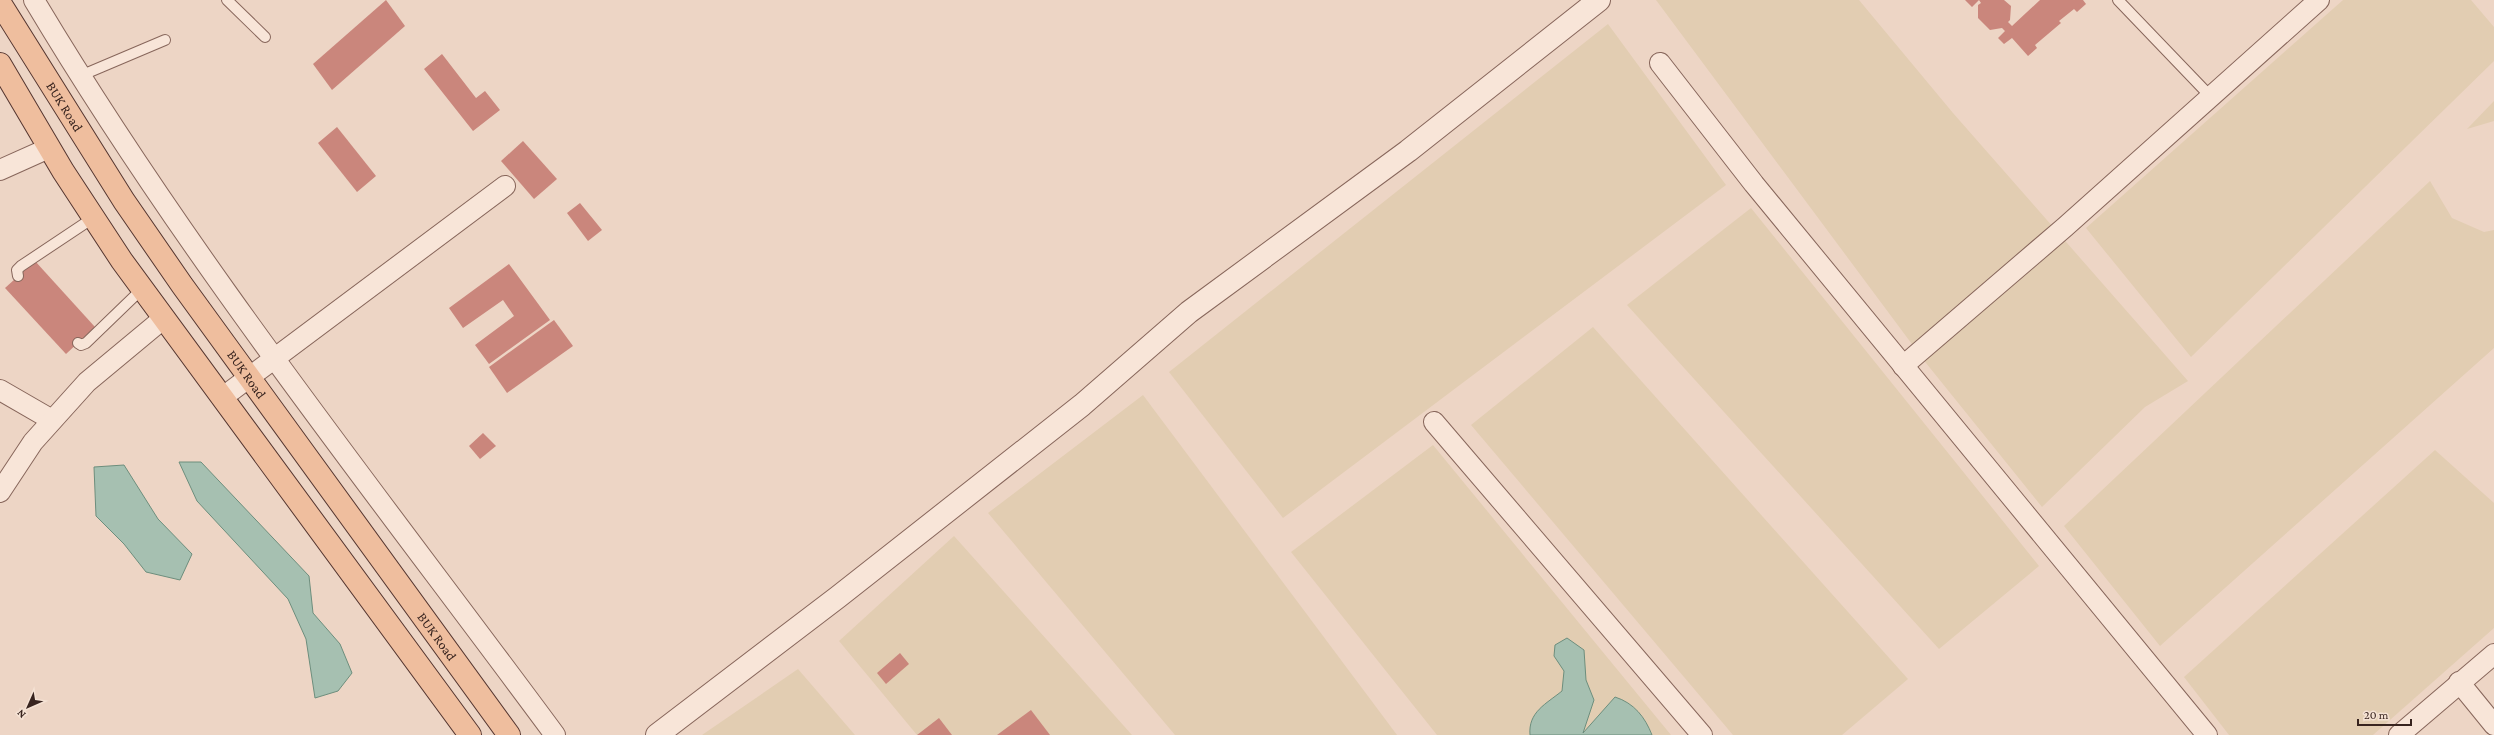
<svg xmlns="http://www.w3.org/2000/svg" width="2494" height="735" font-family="'Crimson Pro',serif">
  <rect width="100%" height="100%" fill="#edd5c5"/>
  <g fill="#e2cdb2">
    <polygon points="1656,0 1859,0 1953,113 2188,381 2145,407 2042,507 1926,363"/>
    <polygon points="2343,0 2471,0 2494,27 2494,61 2191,357 2086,228"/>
    <polygon points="1608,24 1726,185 1283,518 1169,372"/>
    <polygon points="2494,101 2494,121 2467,129"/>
    <polygon points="2430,181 2452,218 2484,232 2494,230 2494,348 2160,646 2064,526"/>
    <polygon points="1751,208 2039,566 1939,649 1627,305"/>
    <polygon points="1593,327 1908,679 1842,735 1733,735 1471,425"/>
    <polygon points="1143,395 1397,735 1175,735 988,513"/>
    <polygon points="1433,445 1671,735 1437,735 1291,552"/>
    <polygon points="2435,450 2494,503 2494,628 2373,735 2229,735 2184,677"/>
    <polygon points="954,536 1132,735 917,735 839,641"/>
    <polygon points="798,669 855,735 702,735"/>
  </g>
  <g fill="#a6c0b1" stroke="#6d8e7d">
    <polygon points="179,462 201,462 309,576 313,613 340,644 352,673 338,691 315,698 306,639 288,599 197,501"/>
    <polygon points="124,465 158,519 192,554 180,580 146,572 124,544 96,516 94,467"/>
    <path d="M1567,638L1584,650L1586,680L1594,700L1583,733L1615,697C1634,703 1645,717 1652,735H1530C1528,712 1546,704 1562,691L1564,671L1554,656L1555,645Z"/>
  </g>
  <g fill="#ca867c">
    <polygon points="386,0 405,26 332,90 313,64"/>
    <polygon points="1965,0 2004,0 2011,6 2010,20 2008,22 2012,26 2040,0 2083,0 2086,4 2077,12 2074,9 2059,21 2061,23 2035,45 2037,48 2028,56 2012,38 2004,44 1998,38 2005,31 2002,28 1990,30 1978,18 1978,5 1981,3 1979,0 1972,7"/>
    <polygon points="442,54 476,98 485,91 500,110 473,131 424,69"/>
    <polygon points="337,127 376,176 357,192 318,143"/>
    <polygon points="523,141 557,179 534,199 501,161"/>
    <polygon points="580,203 602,230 588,241 567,213"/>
    <polygon points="35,261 95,327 66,354 5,288"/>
    <polygon points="509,264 550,320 489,364 475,345 514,316 503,300 463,328 449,308"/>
    <polygon points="554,320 573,346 507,393 489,367"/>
    <polygon points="483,433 496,446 480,459 469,446"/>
    <polygon points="900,653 909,664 886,684 877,673"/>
    <polygon points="1031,710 1050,735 997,735"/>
    <polygon points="939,718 952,735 917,735"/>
  </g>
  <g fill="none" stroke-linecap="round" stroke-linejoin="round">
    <defs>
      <g id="service">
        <polyline points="227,0 265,37"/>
        <polyline points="2118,0 2211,97"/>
        <polyline points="80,76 165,40"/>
        <polyline points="18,276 17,270 21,266 93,218"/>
        <polyline points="78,343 81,345 86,343 143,288"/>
      </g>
      <g id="minor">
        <path d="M34,0C188,258 377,494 555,735"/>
        <polyline points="1660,63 1754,184 2207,735"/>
        <polyline points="0,170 49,148"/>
        <polyline points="1903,366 2065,227 2319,0"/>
        <polyline points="0,390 52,420"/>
        <polyline points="223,397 505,186"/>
        <polyline points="1434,422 1702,735"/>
        <polyline points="0,492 33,442 87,382 164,318"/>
        <polyline points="2459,682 2494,725"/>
        <polyline points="2399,735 2494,654"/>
      </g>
      <polyline id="tertiary" points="657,735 838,597 1082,405 1189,312 1408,151 1599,0"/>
      <g id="primary">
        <path id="s1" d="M0,3L124,201L182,285L509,735"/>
        <polyline points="0,64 63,171 122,261 470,735"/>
      </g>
    </defs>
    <use href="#service" stroke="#87665b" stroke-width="12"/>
    <use href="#minor" stroke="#87665b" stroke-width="22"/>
    <use href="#tertiary" stroke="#87665b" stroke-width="24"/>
    <use href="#primary" stroke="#553630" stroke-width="24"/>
    <use href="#service" stroke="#f8e5d8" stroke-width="10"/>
    <use href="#minor" stroke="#f8e5d8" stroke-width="20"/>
    <use href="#tertiary" stroke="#f8e5d8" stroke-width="22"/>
    <use href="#primary" stroke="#efbe9e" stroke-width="22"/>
  </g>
  <g text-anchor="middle" stroke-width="3.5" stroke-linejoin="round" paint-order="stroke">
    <g font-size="14" fill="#38241f" stroke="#f5e2d4">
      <text dy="5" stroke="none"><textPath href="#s1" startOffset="122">BUK Road</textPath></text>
      <text dy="5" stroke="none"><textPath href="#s1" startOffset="446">BUK Road</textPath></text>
      <text dy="5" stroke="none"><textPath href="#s1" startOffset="770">BUK Road</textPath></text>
    </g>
  </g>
  <g transform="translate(28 707) rotate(225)" stroke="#f5e2d4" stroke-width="3" paint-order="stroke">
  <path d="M0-3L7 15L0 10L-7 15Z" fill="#38241f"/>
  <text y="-6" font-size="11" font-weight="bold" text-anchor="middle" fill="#38241f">N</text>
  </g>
  <path d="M2358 719v6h53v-6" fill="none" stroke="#38241f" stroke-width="2"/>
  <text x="2364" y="719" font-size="12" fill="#38241f" stroke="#f5e2d4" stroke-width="3" paint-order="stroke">20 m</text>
</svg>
